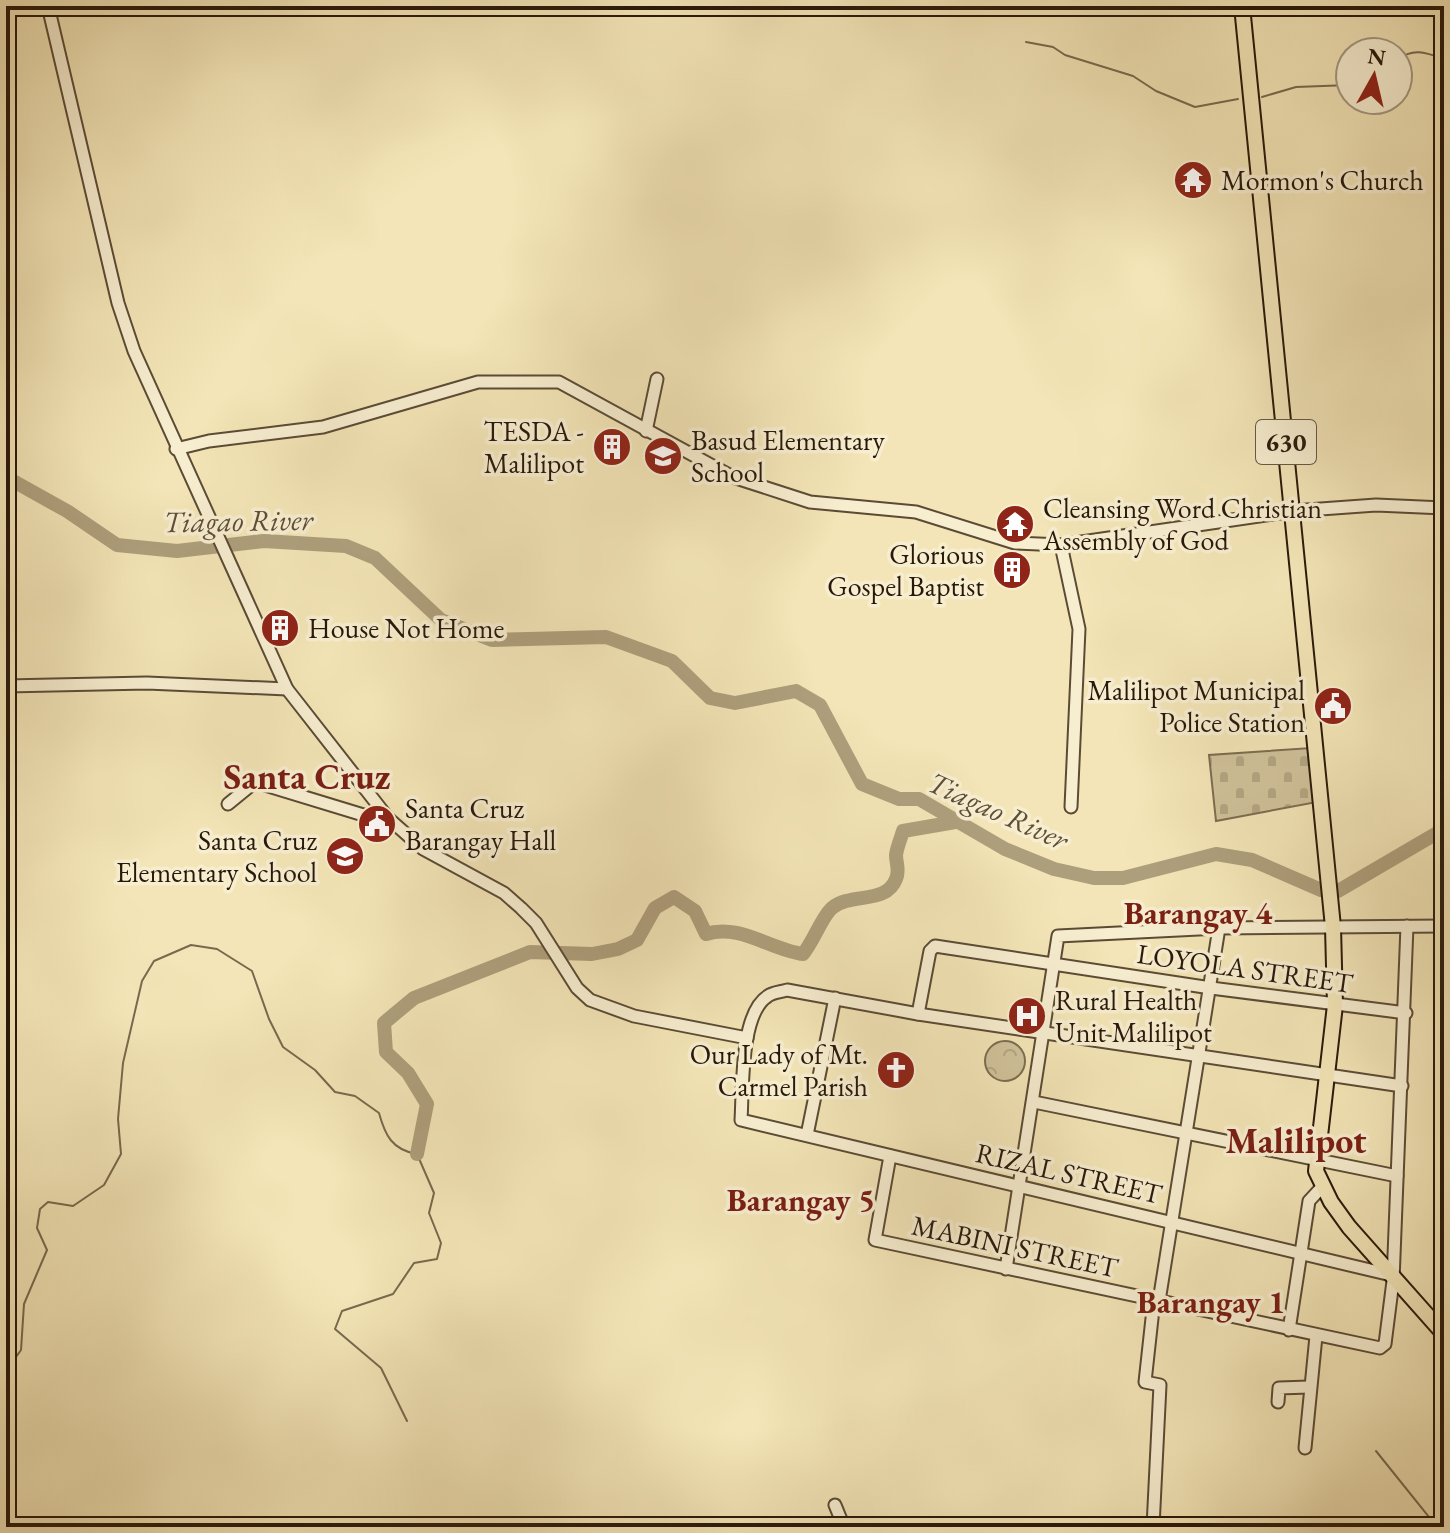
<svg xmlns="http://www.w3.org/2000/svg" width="1450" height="1533" font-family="'EB Garamond',serif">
  <defs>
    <pattern id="forest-crowns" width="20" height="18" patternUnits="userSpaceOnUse" patternTransform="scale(2)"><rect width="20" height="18" fill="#d0c29a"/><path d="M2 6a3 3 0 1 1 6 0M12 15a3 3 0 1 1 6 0" fill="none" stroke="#b3a683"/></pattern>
    <pattern id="cemetery-stones" width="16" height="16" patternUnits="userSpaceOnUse" patternTransform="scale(2)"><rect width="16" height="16" fill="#d0c29a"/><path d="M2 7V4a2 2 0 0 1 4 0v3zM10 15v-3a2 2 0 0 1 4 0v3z" fill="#b3a683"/></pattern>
  </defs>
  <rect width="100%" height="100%" fill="#f3e5b7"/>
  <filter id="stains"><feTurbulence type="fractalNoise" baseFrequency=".0025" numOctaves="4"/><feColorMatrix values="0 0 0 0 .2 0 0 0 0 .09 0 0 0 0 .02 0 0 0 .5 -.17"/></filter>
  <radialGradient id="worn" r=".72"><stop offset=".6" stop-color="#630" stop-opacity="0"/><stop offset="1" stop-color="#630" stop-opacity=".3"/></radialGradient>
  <circle fill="url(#forest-crowns)" stroke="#7c6d52" stroke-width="2" cx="1005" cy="1061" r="20"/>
  <polygon fill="url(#cemetery-stones)" stroke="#7c6d52" stroke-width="2" points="1311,748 1317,802 1216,821 1209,755"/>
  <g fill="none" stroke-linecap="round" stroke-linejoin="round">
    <g stroke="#78694e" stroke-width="2">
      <polyline points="1026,42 1053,47 1065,55 1133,76 1156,91 1195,107 1238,99"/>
      <path d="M1398,60C1413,47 1427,53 1444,59"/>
      <polyline points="1262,97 1296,87 1350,85"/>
      <path d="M6,1371L21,1350L24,1304L47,1250L37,1228L40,1209L48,1202L73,1206L104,1185L121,1154L118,1119L123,1063L142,981L154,961L191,945L217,949L252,971L269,1019L283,1047L315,1070L335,1092L355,1096L379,1113C385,1135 392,1150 417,1154L434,1193L429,1213L441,1243L437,1259L414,1263L393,1294L342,1311L335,1329L381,1368L407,1421"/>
      <polyline points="1376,1451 1437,1527"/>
      <polyline points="6,1512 22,1527"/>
    </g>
    <g stroke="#ae9f7c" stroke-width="14">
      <polyline points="6,477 67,511 117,545 177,551 264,541 346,546 375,558 441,620 492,640 606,637 672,661 710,698 735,703 796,691 820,705 862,784 899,799 919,799 1005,849 1054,869 1094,878 1123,878 1216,854 1252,860 1321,890 1338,891 1444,829"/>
      <path d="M417,1154L427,1104L408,1073L386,1052L384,1023L414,998L530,952L592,954L618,949L637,940L655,908L674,897L695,911L706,934C739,923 771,950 803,954C813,942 823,915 832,908C851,892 886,905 896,879C900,871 896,863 896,855C897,847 901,838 903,831L961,821"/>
    </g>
    <defs>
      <g id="minor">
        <polyline points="48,6 118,303 134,351 287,689 388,818 423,849 504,893 521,908 536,923 577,988 590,1000 634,1016 747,1038"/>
        <polyline points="646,431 657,379"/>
        <polyline points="176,449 209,441 323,427 478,382 559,382 733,477 810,502 916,512 1015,543 1061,545 1293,511 1376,505 1444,508"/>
        <polyline points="1061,545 1079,629 1071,807"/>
        <polyline points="6,686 147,683 287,689"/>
        <polyline points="228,804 255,782 393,824"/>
        <polyline points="918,1014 930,951 935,946 1211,988 1406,1013"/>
        <polyline points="1034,1102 1397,1176"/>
        <polyline points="807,1135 835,998"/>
        <polyline points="890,1156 875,1240 1380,1348 1385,1344 1393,1281 1407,926"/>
        <polyline points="1006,1269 1058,936 1219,928 1444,926"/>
        <path d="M1387,1274L741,1120C743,1089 740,1013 768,996C773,992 781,992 787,990L918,1014L1402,1086"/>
        <polyline points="1159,1301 1219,928"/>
        <polyline points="1289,1330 1309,1201 1322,1187"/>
        <polyline points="1278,1402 1279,1388 1309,1387"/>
        <polyline points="1305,1448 1316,1336"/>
        <polyline points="835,1505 844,1527"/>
        <polyline points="1153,1527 1160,1385 1145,1382 1154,1300"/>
      </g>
      <polyline id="major" points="1242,6 1333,927 1335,1005 1316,1171 1331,1202 1349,1227 1444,1334"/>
    </defs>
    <use href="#minor" stroke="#5b4b35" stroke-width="15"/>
    <use href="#major" stroke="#28180a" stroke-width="18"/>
    <use href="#minor" stroke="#f7eed0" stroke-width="11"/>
    <use href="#major" stroke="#f3e5b7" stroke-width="14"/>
  </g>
  <defs>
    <symbol id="temple-disc" viewBox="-11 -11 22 22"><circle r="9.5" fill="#8f2418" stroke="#f7eed0"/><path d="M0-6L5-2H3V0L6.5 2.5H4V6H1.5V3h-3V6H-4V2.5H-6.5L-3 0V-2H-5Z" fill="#fff"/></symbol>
    <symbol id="building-disc" viewBox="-11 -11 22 22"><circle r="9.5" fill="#8f2418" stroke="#f7eed0"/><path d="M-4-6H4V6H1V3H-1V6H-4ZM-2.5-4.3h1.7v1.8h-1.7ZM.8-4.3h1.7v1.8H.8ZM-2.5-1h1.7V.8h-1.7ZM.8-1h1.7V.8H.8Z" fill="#fff"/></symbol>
    <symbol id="school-disc" viewBox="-11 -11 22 22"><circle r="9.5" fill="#8f2418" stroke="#f7eed0"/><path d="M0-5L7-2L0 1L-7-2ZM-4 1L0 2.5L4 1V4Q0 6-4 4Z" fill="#fff"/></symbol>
    <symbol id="civic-disc" viewBox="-11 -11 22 22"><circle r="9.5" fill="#8f2418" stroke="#f7eed0"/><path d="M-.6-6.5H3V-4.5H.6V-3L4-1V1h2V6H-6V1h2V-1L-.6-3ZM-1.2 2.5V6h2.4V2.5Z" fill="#fff"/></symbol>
    <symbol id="hospital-disc" viewBox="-11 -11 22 22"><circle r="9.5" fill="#8f2418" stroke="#f7eed0"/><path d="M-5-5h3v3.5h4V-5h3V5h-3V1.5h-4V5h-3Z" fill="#fff"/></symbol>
    <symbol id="church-disc" viewBox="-11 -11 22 22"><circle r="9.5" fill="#8f2418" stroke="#f7eed0"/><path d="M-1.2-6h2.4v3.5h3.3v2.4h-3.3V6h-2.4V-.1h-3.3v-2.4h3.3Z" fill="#fff"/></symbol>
  </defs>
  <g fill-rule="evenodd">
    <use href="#temple-disc" x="1171" y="158" width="44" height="44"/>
    <use href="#building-disc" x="590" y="425" width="44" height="44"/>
    <use href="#school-disc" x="641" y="434" width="44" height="44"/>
    <use href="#temple-disc" x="993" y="502" width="44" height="44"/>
    <use href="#building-disc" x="990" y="548" width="44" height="44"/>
    <use href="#building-disc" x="258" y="606" width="44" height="44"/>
    <use href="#civic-disc" x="1311" y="684" width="44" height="44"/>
    <use href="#civic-disc" x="355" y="802" width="44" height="44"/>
    <use href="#school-disc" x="323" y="834" width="44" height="44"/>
    <use href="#hospital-disc" x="1005" y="994" width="44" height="44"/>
    <use href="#church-disc" x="874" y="1048" width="44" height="44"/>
  </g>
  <g text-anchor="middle" stroke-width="7" stroke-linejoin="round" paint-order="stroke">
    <rect fill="#f7eed0" stroke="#665845" stroke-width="2" x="1256" y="420" width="60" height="44" rx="6"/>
    <g font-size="26" font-weight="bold" fill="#28180a">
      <text x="1286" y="451">630</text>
    </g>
    <g font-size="28" fill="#28180a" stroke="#f7eed0" text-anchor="start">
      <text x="1221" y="190">Mormon's Church</text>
      <text x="584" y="441" text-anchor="end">TESDA -<tspan x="584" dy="32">Malilipot</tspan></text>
      <text x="691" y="450">Basud Elementary<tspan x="691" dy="32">School</tspan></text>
      <text x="1043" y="518">Cleansing Word Christian<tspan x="1043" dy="32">Assembly of God</tspan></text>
      <text x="984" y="564" text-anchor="end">Glorious<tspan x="984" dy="32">Gospel Baptist</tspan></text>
      <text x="308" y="638">House Not Home</text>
      <text x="1305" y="700" text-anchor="end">Malilipot Municipal<tspan x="1305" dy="32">Police Station</tspan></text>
      <text x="405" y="818">Santa Cruz<tspan x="405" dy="32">Barangay Hall</tspan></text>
      <text x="317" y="850" text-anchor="end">Santa Cruz<tspan x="317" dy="32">Elementary School</tspan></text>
      <text x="1055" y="1010">Rural Health<tspan x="1055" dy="32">Unit Malilipot</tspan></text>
      <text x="868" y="1064" text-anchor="end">Our Lady of Mt.<tspan x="868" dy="32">Carmel Parish</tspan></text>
    </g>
    <g font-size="28" fill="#28180a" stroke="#f7eed0">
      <text transform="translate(1245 968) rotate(8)" y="10">LOYOLA STREET</text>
      <text transform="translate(1069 1173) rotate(13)" y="10">RIZAL STREET</text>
      <text transform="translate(1015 1246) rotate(12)" y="10">MABINI STREET</text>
    </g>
    <g font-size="30" font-style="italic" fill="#5e4e38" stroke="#f7eed0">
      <text transform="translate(238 521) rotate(-1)" y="10">Tiagao River</text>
      <text transform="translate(998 811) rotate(24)" y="10">Tiagao River</text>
    </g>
    <g font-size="32" font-weight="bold" fill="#7a1f14" stroke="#f7eed0">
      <text x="1198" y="924">Barangay 4</text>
      <text x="801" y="1211">Barangay 5</text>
      <text x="1211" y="1313">Barangay 1</text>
    </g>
    <g font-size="36" font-weight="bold" fill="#7a1f14" stroke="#f7eed0">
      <text x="307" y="789">Santa Cruz</text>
      <text x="1296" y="1153">Malilipot</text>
    </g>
  </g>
  <rect width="1450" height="1533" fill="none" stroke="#f3e5b7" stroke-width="32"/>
  <rect x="8" y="8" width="1434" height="1517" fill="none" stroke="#28180a" stroke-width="4"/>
  <rect x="16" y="16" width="1418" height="1501" fill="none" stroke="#28180a" stroke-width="2"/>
  <g transform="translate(1374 76) rotate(8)"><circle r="38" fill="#f7eed0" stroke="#a49881" stroke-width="2"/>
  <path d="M0-6L14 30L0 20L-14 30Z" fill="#8f2418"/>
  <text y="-12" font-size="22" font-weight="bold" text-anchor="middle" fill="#28180a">N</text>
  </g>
  <rect width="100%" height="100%" filter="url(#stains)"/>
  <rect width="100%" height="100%" fill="url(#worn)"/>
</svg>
